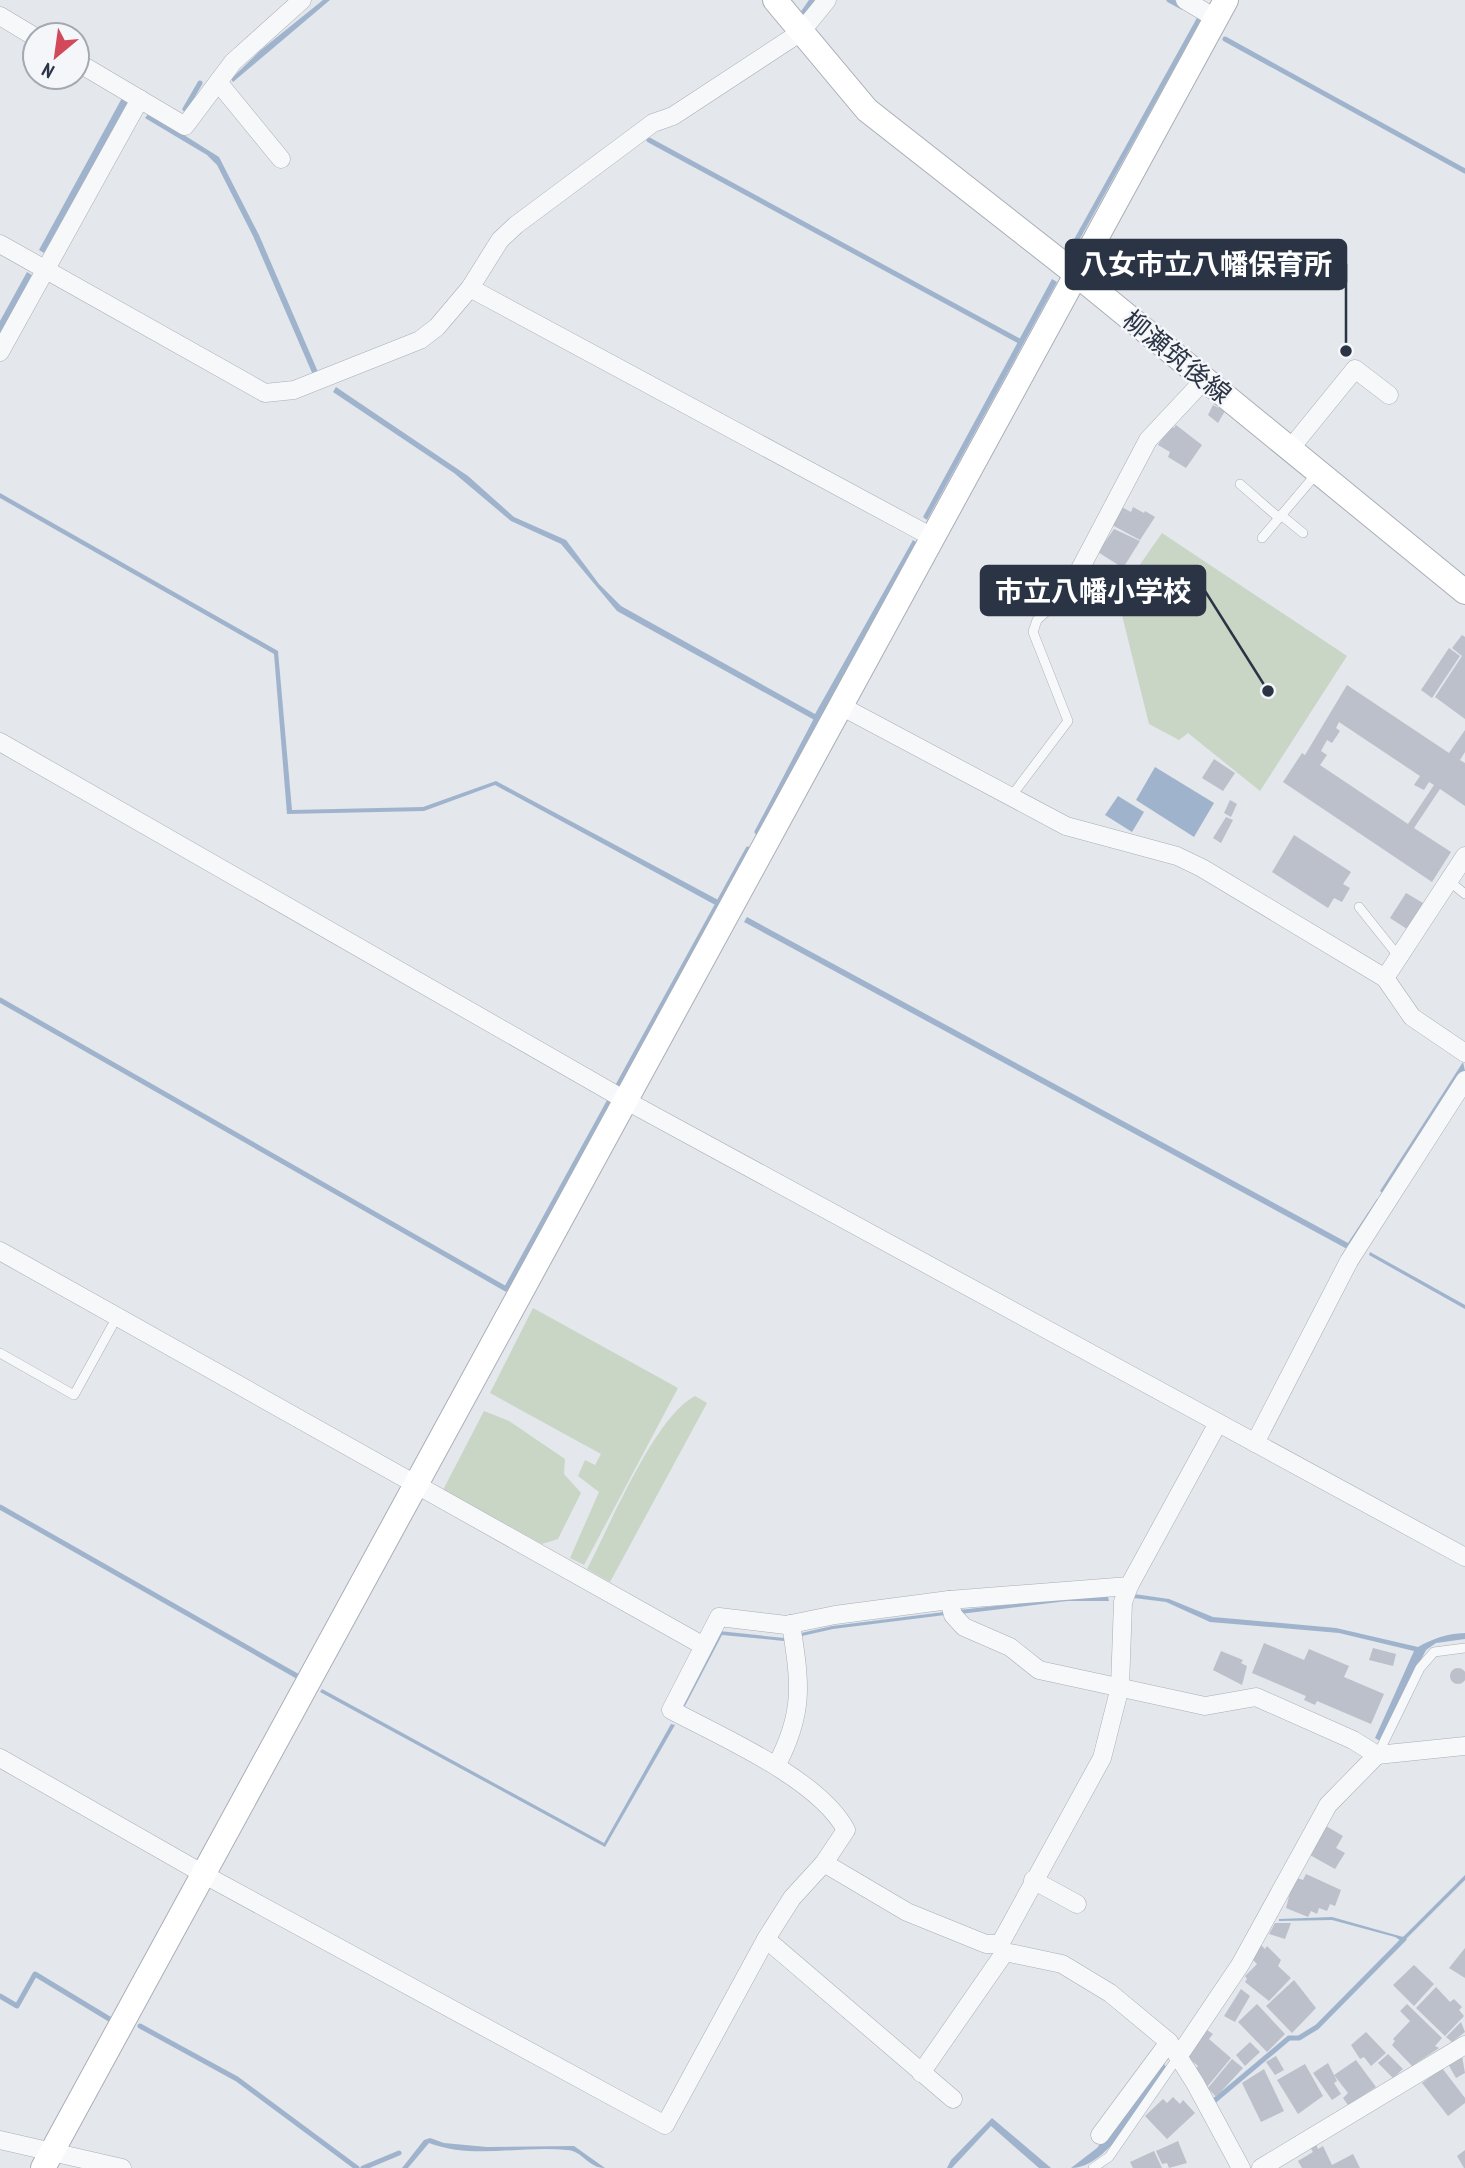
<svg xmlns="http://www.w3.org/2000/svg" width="1465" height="2168" font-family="'PT Sans Narrow','Noto Sans JP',sans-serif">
  <rect width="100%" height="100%" fill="#e4e7ec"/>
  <g fill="#c9d6c5">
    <polygon points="1162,533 1347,656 1260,791 1188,733 1179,740 1149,724 1120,607 1132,576"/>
    <polygon points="533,1308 678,1388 584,1565 570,1558 599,1492 578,1476 585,1460 595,1465 601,1454 490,1393"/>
    <path d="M695,1396L707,1403L610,1582L587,1569C610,1526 654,1417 695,1396Z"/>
    <polygon points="484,1411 509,1421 565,1459 564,1474 581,1493 558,1539 542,1544 443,1490"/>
  </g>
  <g fill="#9fb4cc">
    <polygon points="323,0 330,0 233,82 231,79 261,50"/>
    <polygon points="1198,16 1202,18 1071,255 1067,252"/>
    <polygon points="122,98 129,103 44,253 39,250"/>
    <polygon points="149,113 219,157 259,235 318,372 313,375 253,236 217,165 207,155 145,118"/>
    <polygon points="27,272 32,275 0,334 0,321"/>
    <polygon points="1052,279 1057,282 927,520 923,517"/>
    <polygon points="336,387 468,476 514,517 566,540 599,584 621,606 815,714 913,540 916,542 818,722 617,611 561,544 511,521 454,473 333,392"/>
    <polygon points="0,493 278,651 292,810 423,807 496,781 722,902 719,907 495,785 424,811 287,814 274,654 0,498"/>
    <polygon points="1155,767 1214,803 1194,837 1136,800"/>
    <polygon points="1118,796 1144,812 1132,832 1105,815"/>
    <polygon points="747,917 1348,1243 1377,1199 1380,1202 1349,1250 744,922"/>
    <polygon points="1463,1062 1465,1071 1460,1079 1385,1195 1380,1191"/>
    <polygon points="1370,1252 1465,1305 1465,1309 1369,1255"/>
    <path d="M1134,1594L1169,1599L1213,1617L1336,1628L1418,1647C1434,1638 1446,1634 1465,1633V1639L1436,1643L1426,1650L1380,1741L1375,1738L1414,1651L1339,1633L1210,1622L1166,1602L1134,1598Z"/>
    <polygon points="1108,1597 1109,1601 1067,1601 960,1614 959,1610 1067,1598"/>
    <polygon points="944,1612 945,1615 833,1629 802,1636 801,1633 832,1626"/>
    <polygon points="719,1631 784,1638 784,1641 722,1635 685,1706 681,1704"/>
    <polygon points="322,1689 604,1843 671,1724 675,1725 605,1847 320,1692"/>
    <polygon points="1465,1875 1465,1880 1403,1942 1395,1937 1332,1920 1279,1921 1279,1919 1332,1917 1403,1937"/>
    <path d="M1163,2062L1166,2067C1145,2097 1110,2168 1071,2168L1097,2148Z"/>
    <polygon points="992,2118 1051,2168 1039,2168 991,2126 952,2168 947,2168 951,2160"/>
    <path d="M430,2138L444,2143L487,2147L574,2146L605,2168C588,2168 583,2151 567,2150C521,2145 474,2160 429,2143L408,2168H402L424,2140Z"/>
  </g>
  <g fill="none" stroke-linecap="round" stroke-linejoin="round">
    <g stroke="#9fb4cc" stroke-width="5">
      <polyline points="1169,0 1182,7"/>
      <polyline points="803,13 812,0"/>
      <polyline points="1225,39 1465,171"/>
      <polyline points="185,109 200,83"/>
      <polyline points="649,140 1021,342"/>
      <polyline points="757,832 817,718"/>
      <polyline points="0,1000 506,1289 748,849"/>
      <polyline points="0,1507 297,1676"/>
      <polyline points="0,1996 17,2006 35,1974 111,2020"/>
      <polyline points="140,2026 237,2079 357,2168"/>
      <polyline points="1214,2101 1289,2038 1299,2038 1317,2027 1404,1939"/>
      <polyline points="363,2168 399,2153"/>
    </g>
  </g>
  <g fill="#bbc0ca" fill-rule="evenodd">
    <polygon points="1213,405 1225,411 1218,423 1208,415"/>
    <polygon points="1176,425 1202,445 1186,468 1168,457 1170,452 1158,445 1170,426 1174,428"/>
    <polygon points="1120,506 1131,512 1133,507 1144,513 1145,511 1155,517 1140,540 1112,525"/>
    <polygon points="1114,529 1140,541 1123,568 1098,552"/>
    <polygon points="1462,635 1465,637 1465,719 1435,697 1462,656 1452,648"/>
    <polygon points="1449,648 1460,656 1432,698 1421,690"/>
    <path d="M1347,685L1449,753L1465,730V752L1460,760L1465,763V806L1440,789L1414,828L1451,852L1432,882L1283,782L1302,753L1305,755ZM1339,722L1420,776L1414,785L1424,790L1429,782L1434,785L1408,824L1320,765L1327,755L1321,751L1327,740L1332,743L1340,731L1336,728Z"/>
    <polygon points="1214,759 1235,773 1223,791 1202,778"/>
    <polygon points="1230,800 1237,804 1231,817 1224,813"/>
    <polygon points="1226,817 1233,820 1221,843 1213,838"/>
    <polygon points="1294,835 1351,872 1343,884 1350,888 1342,902 1334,898 1328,908 1272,872"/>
    <polygon points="1406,893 1423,903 1407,929 1390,918"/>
    <polygon points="1264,1643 1304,1660 1309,1649 1349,1666 1344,1677 1384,1694 1371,1724 1317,1701 1315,1705 1304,1700 1306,1696 1252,1673"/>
    <polygon points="1373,1648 1396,1654 1393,1666 1369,1660"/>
    <polygon points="1221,1651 1243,1660 1241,1663 1247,1666 1242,1685 1213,1670"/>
    <circle cx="1458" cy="1676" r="8"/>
    <polygon points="1326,1826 1343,1836 1336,1848 1345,1853 1335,1869 1310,1855"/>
    <polygon points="1306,1874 1341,1890 1335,1906 1330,1904 1327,1911 1319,1908 1317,1914 1311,1911 1308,1917 1286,1908 1294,1877 1303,1880"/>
    <polygon points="1275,1923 1291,1923 1285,1939 1269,1934"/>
    <polygon points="1261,1945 1265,1949 1267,1946 1281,1960 1278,1966 1291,1978 1269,2001 1245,1982 1247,1979 1245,1976 1257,1964 1252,1959"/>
    <polygon points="1465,1948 1465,1978 1449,1968"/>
    <polygon points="1414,1965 1434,1984 1414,2006 1393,1985"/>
    <polygon points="1294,1980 1316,2008 1292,2033 1266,2006"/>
    <polygon points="1436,1987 1450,2002 1454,1999 1462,2007 1459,2010 1464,2016 1445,2036 1416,2008"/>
    <polygon points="1241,1989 1250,1996 1235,2022 1224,2016"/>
    <polygon points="1257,2004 1285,2034 1267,2052 1238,2022"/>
    <polygon points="1407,2004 1442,2038 1435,2046 1439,2048 1412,2066 1392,2045 1395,2041 1393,2039 1410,2021 1400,2011"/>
    <polygon points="1461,2022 1465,2032 1452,2042 1446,2037"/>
    <polygon points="1207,2030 1213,2034 1209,2039 1231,2058 1207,2087 1201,2082 1204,2079 1194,2071 1198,2066 1187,2057"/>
    <polygon points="1366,2032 1386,2053 1371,2066 1364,2057 1360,2059 1351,2045"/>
    <polygon points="1250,2042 1260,2052 1245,2066 1236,2055"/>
    <polygon points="1388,2054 1403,2069 1393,2078 1378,2063"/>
    <polygon points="1276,2056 1284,2070 1275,2075 1266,2062"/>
    <polygon points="1462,2056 1465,2073 1456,2078 1448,2064"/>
    <polygon points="1232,2059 1243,2068 1216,2097 1208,2088"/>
    <polygon points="1356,2060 1376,2087 1348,2105 1343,2098 1348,2093 1334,2075"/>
    <polygon points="1328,2063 1337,2081 1334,2083 1341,2094 1332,2100 1313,2073"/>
    <polygon points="1305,2064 1323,2096 1298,2114 1277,2080"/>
    <polygon points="1442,2068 1465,2098 1465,2103 1448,2116 1422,2083"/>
    <polygon points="1264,2069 1284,2111 1261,2122 1242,2083"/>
    <polygon points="1173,2097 1180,2104 1183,2100 1195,2113 1167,2139 1145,2116 1163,2099 1167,2103"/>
    <polygon points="1178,2141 1187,2163 1169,2168 1167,2163 1162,2164 1156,2151"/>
    <polygon points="1316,2144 1318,2149 1323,2146 1332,2165 1353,2154 1360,2168 1302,2168 1298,2161 1313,2152 1310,2147"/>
    <polygon points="1465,2150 1465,2168 1464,2168 1457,2156"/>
    <polygon points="1154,2151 1162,2168 1133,2168 1130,2162"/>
  </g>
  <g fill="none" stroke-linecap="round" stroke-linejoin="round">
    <defs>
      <g id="lane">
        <polyline points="1240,484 1279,518"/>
        <polyline points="1281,515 1303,533"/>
        <polyline points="1262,538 1317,473"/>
        <polyline points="1010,798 1068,721 1033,632 1037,620 1067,593 1079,571"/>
        <polyline points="1449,881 1465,894"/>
        <polyline points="1359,907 1399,957"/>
        <polyline points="0,1353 74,1395 117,1317"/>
        <polyline points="1378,1754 1420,1668 1434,1652 1465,1648"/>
        <polyline points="1093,2168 1109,2157 1178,2057"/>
      </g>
      <g id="street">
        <polyline points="1185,0 1215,18"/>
        <polyline points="0,16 35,37"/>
        <polyline points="77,62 185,126 233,62 302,0"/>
        <polyline points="218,82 281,159"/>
        <polyline points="0,244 265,393 294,390 420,340 437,327 470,288 932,537"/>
        <polyline points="470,288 500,240 516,225 653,123 673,116 801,32 827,0"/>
        <polyline points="0,352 140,99"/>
        <polyline points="1290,449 1355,369 1389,395"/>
        <polyline points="1079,571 1148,440 1205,379"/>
        <polyline points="839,705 1066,826 1177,856 1202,868 1385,978 1412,1017 1465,1053"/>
        <polyline points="0,742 625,1100 1465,1557"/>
        <polyline points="1385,978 1465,856"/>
        <polyline points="0,1251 702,1645"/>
        <polyline points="1255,1443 1349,1261 1465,1080"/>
        <polyline points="1129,1586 1123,1602 1120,1687 1102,1758 1000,1944 1005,1952 1062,1964 1110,1993 1169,2042 1195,2083 1241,2168"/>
        <polyline points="949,1600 953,1615 964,1627 1010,1647 1039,1670 1205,1706 1256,1697 1353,1740 1377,1755 1465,1746"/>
        <path d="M0,1758L214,1880L665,2125L766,1939L792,1898L824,1863L846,1830C819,1779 722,1737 671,1710L719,1617L786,1625L835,1615L949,1600L1129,1586L1218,1423"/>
        <path d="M776,1766C805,1712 800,1682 791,1624"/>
        <polyline points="824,1863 907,1912 986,1944 1000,1944"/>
        <polyline points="1033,1880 1077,1904"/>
        <polyline points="766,1939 953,2099"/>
        <polyline points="1178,2057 1240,1965 1328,1805 1377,1755"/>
        <polyline points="921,2073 1005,1952"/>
        <polyline points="1100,2135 1169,2042"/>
        <polyline points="0,2140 122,2168"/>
        <polyline points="1261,2168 1465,2045"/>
      </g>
      <g id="secondary">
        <polyline points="775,0 867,110 1076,274 1465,592"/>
        <polyline points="43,2168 1226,0"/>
      </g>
    </defs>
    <use href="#lane" stroke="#a9aeb7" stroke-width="10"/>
    <use href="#street" stroke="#a9aeb7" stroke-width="19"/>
    <use href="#secondary" stroke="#a9aeb7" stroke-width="26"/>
    <use href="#lane" stroke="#f7f8fa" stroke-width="9"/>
    <use href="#street" stroke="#f7f8fa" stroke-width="18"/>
    <use href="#secondary" stroke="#fff" stroke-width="24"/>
  </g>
  <g text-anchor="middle" stroke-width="5" stroke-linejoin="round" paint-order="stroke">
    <g font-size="26" fill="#2b3445" stroke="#f4f6f9">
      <text transform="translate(1177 357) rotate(39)" y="9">柳瀬筑後線</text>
    </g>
  </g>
  <path fill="none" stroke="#2b3445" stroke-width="2.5" d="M1346 351L1346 264M1268 691L1205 591"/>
  <g fill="#2b3445" stroke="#f4f6f9" stroke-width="2.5">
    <circle cx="1346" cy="351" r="7"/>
    <circle cx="1268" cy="691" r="7"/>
  </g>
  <g fill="#2b3445" stroke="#2b3445" stroke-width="2.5">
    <rect x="1066" y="240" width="280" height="49" rx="7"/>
    <rect x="981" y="566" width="224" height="49" rx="7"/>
  </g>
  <g font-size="28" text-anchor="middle" font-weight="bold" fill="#fff">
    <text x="1206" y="274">八女市立八幡保育所</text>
    <text x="1093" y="601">市立八幡小学校</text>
  </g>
  <g transform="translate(56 56) rotate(209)"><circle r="33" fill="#f4f6f9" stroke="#a4a8b1" stroke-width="2"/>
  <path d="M0-5L12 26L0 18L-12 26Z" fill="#d1495b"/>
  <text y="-10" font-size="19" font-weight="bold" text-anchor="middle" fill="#2b3445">N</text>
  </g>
</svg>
